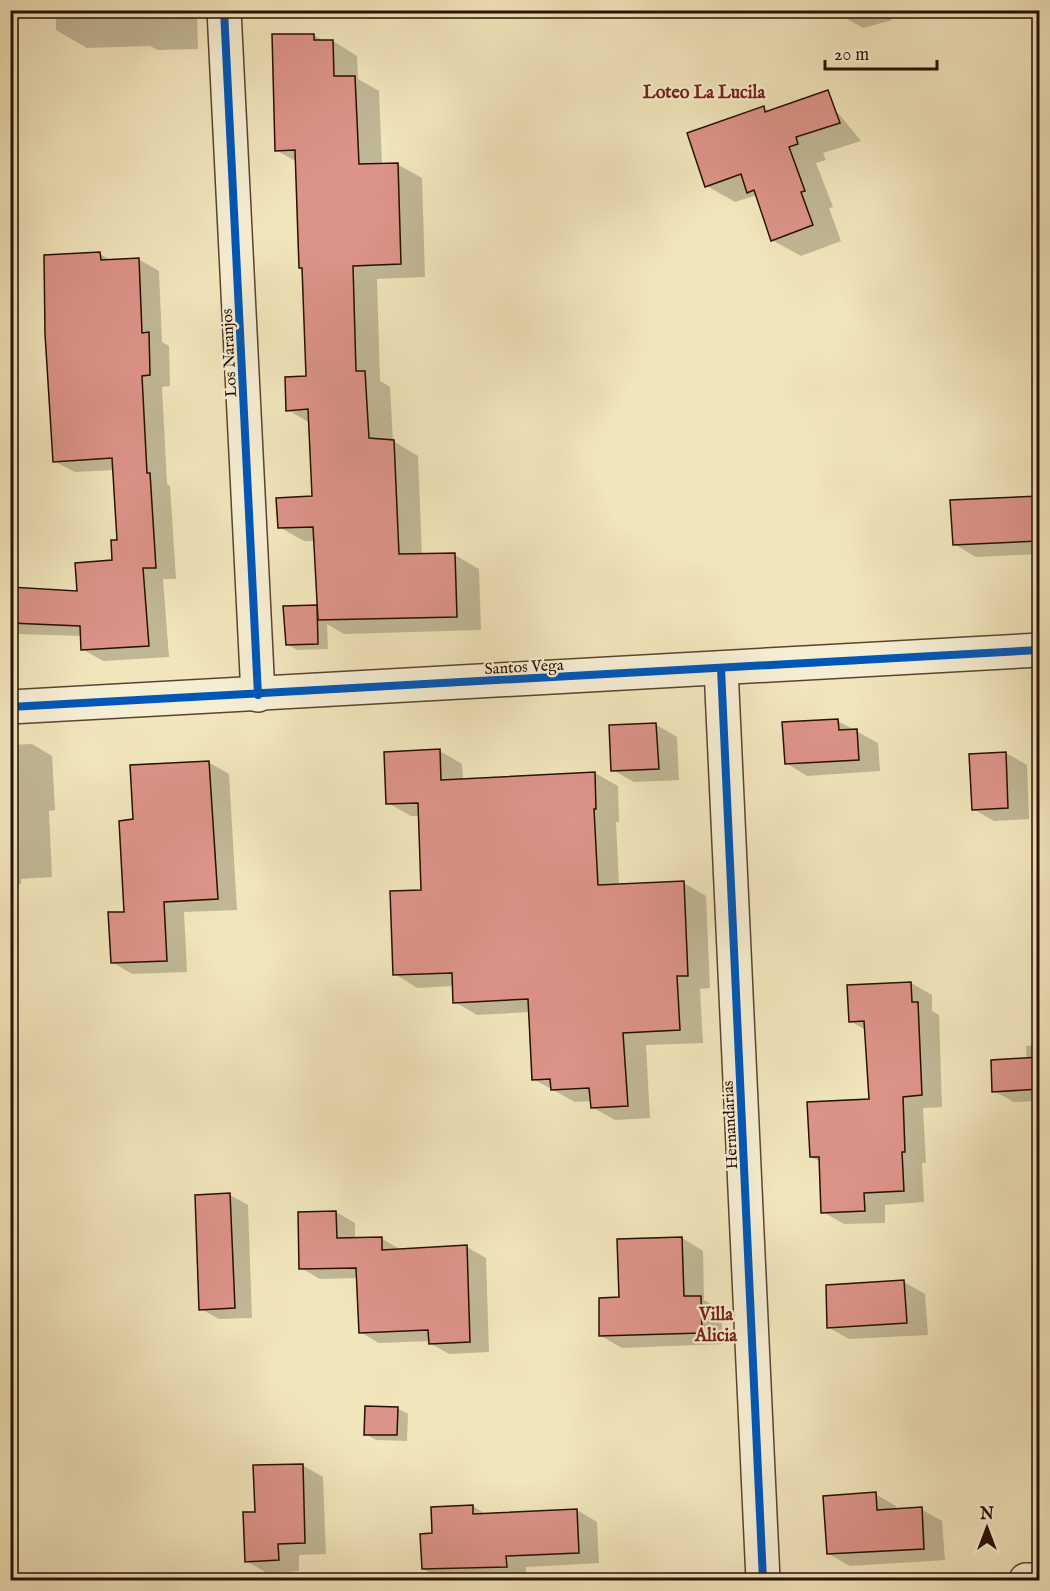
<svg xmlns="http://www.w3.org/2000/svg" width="1050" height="1591" font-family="'IM FELL English',serif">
  <rect width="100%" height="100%" fill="#f1e5bb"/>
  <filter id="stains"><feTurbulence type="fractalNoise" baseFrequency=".00333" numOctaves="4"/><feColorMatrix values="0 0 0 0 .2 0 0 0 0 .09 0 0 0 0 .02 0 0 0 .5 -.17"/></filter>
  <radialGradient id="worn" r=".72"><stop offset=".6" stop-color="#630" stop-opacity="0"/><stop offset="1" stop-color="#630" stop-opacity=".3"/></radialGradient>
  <g fill="#0003">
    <polygon points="56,10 197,10 198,49 158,50 150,46 87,48 56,30"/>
    <polygon points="813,10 828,10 819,13"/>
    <polygon points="840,10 889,10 892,20 863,28 842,16"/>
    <polygon points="313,35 324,41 333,41 357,56 358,79 379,91 382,165 397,164 422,178 425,277 377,279 380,381 390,387 393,441 418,456 422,555 455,555 479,569 481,630 344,634 327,624 328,649 297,650 287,644 316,606 319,607 315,541 304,541 279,527 313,498 310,423 288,410 307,378 304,269 297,162 276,150"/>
    <polygon points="810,98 839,114 861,141 823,153 826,160 816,163 833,207 829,208 841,241 801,256 772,240 758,197 754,196 735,202 707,186 764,108 770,112"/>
    <polygon points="100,254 112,261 138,259 159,271 162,342 169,346 170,386 162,387 167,484 170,486 176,579 163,579 169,657 103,661 82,649 82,636 19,634 10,629 10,588 79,592 113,562 119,542 114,470 75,472 54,461"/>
    <polygon points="1040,498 1040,554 976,557 954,544"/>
    <polygon points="838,721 878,743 880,771 807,776 786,763"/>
    <polygon points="655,724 677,737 679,780 634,782 613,770"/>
    <polygon points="32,744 52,756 55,810 49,811 52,877 21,879 21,884 10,885 10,745"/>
    <polygon points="440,751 462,764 463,780 595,773 618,786 619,822 616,822 619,886 684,883 706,896 710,988 700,989 703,1043 646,1045 650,1118 615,1120 592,1107 592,1101 575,1102 533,1079 530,1012 477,1015 455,1002 454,986 417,988 395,974 423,892 420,816 411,816 388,803"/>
    <polygon points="1006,753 1027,765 1029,819 994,821 973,809"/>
    <polygon points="208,762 229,774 237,910 184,912 187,972 132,974 112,962 125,913 135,821"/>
    <polygon points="911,983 932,995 932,1011 939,1015 942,1107 923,1108 926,1163 922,1163 924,1202 885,1205 885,1223 844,1224 823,1212 821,1162 811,1157 870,1100 866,1030 850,1021"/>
    <polygon points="1040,1045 1040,1101 1014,1102 994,1091 1027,1059 1026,1046"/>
    <polygon points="230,1195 248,1205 252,1318 219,1319 201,1309"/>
    <polygon points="336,1212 355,1223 355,1239 381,1238 401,1250 467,1247 486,1258 489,1352 449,1354 430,1343 430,1341 379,1343 360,1332 358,1278 320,1279 301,1268"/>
    <polygon points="682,1238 703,1251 704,1300 721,1310 723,1344 622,1348 601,1336 621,1299 618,1240"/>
    <polygon points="904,1282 925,1294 928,1335 849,1339 828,1327"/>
    <polygon points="397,1408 408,1414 407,1441 376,1440 366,1434"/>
    <polygon points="10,1422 15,1425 17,1504 10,1504"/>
    <polygon points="302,1465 323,1477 326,1554 299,1555 299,1571 267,1573 246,1561 257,1513"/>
    <polygon points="875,1494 896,1506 897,1510 921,1509 942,1521 945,1560 850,1566 829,1554"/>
    <polygon points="473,1506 487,1515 577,1510 597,1522 599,1563 526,1567 526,1578 443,1580 423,1569 434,1535"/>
  </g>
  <g fill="#dc9388" stroke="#290f00" stroke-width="1.5">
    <polygon points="272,34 314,34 314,40 333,40 334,76 355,76 359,164 398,163 401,264 353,266 356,371 365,371 369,438 394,440 399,554 455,553 457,617 318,620 313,527 278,528 276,498 312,496 308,409 286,411 285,377 306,376 302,268 299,268 295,150 275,151"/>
    <polygon points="828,90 840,123 796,137 798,144 789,147 805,191 801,192 813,225 771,241 754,190 747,193 741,174 705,187 687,133 764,106 765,112"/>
    <polygon points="100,252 101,260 139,258 142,333 149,332 150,375 142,376 147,473 150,473 156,568 143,568 149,646 81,650 80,626 10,623 10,587 77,591 75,563 112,560 111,540 117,540 112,458 53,462 45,334 44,255"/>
    <polygon points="1040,496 1040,541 953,545 950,500"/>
    <polygon points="317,605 318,644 286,645 283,606"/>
    <polygon points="838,719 839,730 857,729 859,760 785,764 782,722"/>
    <polygon points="656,723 659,769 611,771 609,725"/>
    <polygon points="440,749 441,780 595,772 596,809 594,809 598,885 684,881 688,976 677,976 680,1030 623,1033 628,1106 591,1108 589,1088 551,1090 550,1079 532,1080 528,999 453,1003 452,973 393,975 390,891 421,890 418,803 386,804 384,752"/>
    <polygon points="1006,752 1008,808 972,810 969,754"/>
    <polygon points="209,761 218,899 164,902 167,961 111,963 108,912 124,912 119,821 133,819 130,765"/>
    <polygon points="911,982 912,1002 918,1002 922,1095 903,1097 905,1152 902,1152 904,1191 864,1193 865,1211 821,1213 819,1157 810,1157 807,1102 869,1099 864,1021 849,1022 847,985"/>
    <polygon points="1040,1057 1040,1089 992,1092 991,1060"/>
    <polygon points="230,1193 235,1308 199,1310 195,1195"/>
    <polygon points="336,1211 337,1238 382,1237 382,1250 467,1245 470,1342 429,1344 428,1330 359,1333 356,1268 299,1269 298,1212"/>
    <polygon points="682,1237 684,1296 701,1296 702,1333 599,1336 599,1298 619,1297 617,1239"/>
    <polygon points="904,1280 907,1323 827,1328 826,1285"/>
    <polygon points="365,1406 398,1407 397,1435 364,1435"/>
    <polygon points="303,1464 305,1543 278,1544 279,1560 245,1562 243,1512 255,1512 253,1465"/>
    <polygon points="876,1492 877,1510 922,1507 924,1549 827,1554 823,1496"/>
    <polygon points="473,1505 473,1514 577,1509 579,1553 506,1556 507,1567 422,1569 420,1534 432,1533 431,1507"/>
  </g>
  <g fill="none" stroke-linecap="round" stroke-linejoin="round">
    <defs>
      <g id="minor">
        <polyline points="224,10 258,695"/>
        <polyline points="721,668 763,1580"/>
        <polyline points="10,707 1040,650"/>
        <polyline points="1026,1580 1040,1580"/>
      </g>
    </defs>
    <use href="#minor" stroke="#5b442f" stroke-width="36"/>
    <use href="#minor" stroke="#f6eed3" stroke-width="33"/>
    <defs>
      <g id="cycleway">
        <polyline points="224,10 258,695"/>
        <polyline points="721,668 763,1580"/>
        <polyline points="10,707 1040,650"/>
      </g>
    </defs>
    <use href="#cycleway" stroke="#f6eed3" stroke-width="11"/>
    <use href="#cycleway" stroke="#0057b8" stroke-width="8"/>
  </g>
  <g text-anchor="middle" stroke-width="4.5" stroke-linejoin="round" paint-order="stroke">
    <g font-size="16" fill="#290f00" stroke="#f6eed3">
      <text transform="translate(228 353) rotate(-93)" y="6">Los Naranjos</text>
      <text transform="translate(524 666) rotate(-3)" y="6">Santos Vega</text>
      <text transform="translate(729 1125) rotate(-93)" y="6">Hernandarias</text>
    </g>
    <g font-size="18" font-weight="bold" fill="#7a1f14" stroke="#f6eed3">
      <text x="704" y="98">Loteo La Lucila</text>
      <text x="716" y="1320">Villa<tspan x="716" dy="21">Alicia</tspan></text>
    </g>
  </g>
  <rect width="1050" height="1591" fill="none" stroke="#f1e5bb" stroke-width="36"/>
  <rect x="12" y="12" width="1026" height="1567" fill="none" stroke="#290f00" stroke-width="3"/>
  <rect x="18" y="18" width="1014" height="1555" fill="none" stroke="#290f00" stroke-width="1.5"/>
  <g transform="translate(987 1528)" stroke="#f6eed3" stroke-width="4.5" paint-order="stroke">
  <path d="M0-4.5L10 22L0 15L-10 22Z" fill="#290f00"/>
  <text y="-9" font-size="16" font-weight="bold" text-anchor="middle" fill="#290f00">N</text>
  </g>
  <path d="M825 60v9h112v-9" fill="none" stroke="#290f00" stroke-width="3"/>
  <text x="834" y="60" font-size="18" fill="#290f00" stroke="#f6eed3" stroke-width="4.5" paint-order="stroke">20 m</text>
  <rect width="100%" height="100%" filter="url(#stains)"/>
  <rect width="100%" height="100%" fill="url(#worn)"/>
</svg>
